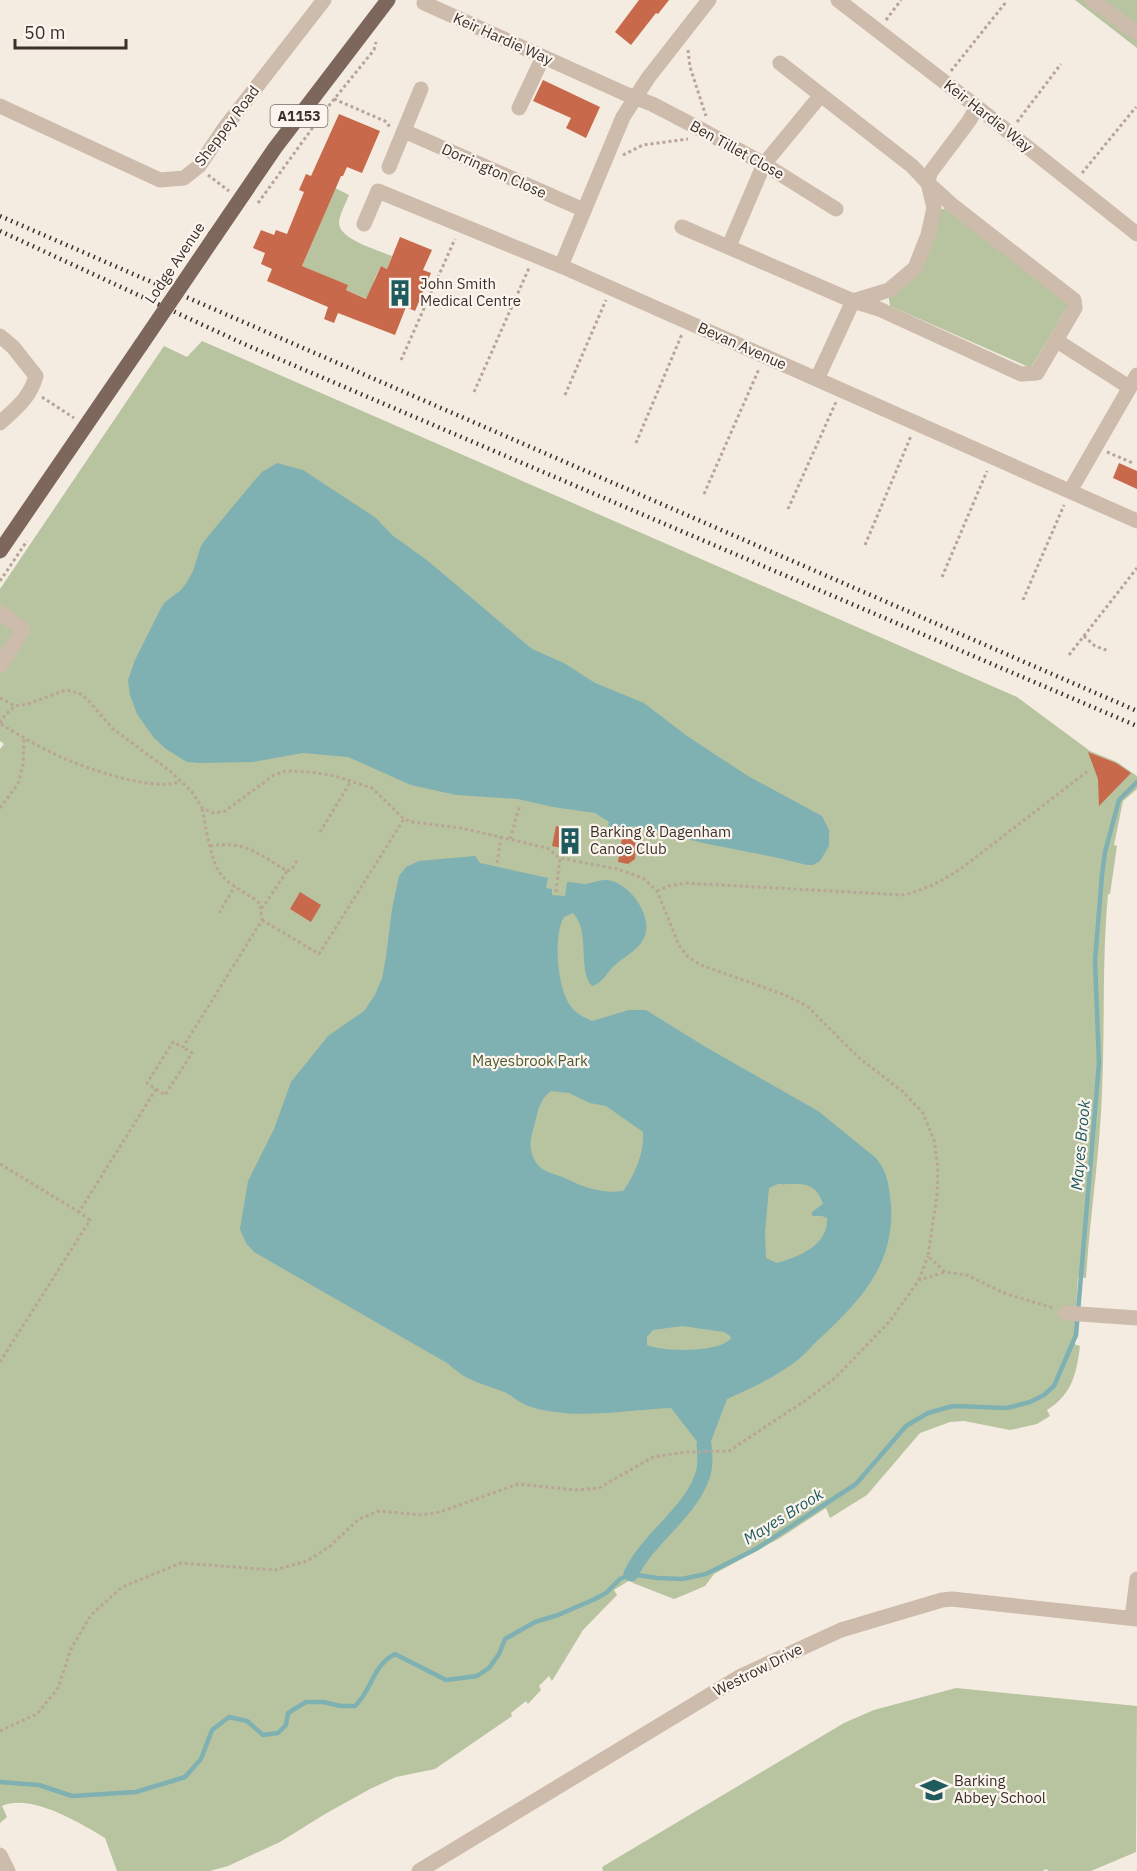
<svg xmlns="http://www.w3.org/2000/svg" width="1137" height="1871" font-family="'IBM Plex Sans',sans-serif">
  <rect width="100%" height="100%" fill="#f4ebe1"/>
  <g fill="#b8c4a0">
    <polygon points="1075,0 1137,0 1137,48"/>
    <path d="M335,188L349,195C346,203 340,213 339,222C338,239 378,250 392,256L387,269L381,266L374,280L371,301L346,290L347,285L302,266Z"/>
    <polygon points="946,208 1069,304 1031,368 890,306 888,292 915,270 937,211"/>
    <path d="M202,341L1017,697L1090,751L1117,762L1137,776V789L1123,801L1114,845L1117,846L1110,894H1108C1102,959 1105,1025 1102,1091C1100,1153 1090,1215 1086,1278L1078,1277L1074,1344L1080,1346C1077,1372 1072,1395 1047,1410L1050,1416L1037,1424L1010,1430L964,1421L950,1422L920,1433L867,1495L830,1518L826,1508L780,1538L714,1574L705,1586L684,1595L674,1599L633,1583L630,1580L614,1590L617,1595L583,1630L552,1681L549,1676L539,1686L541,1690L528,1704L526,1701L511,1713L512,1716L435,1769L396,1777L370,1789L325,1814L280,1842L228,1866L210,1871H117L105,1838C80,1823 31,1793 2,1806L7,1817L0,1823V749L4,744L0,741V589L164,346L187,357Z"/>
    <polygon points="956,1688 1137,1706 1136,1852 1091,1871 1048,1871 1047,1869 1042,1871 603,1871 602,1867 844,1723 874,1710"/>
  </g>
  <g fill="#7fb0b2" fill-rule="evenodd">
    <polygon points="277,463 303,470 376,518 392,535 428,561 532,649 564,663 595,683 644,703 687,736 748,776 822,816 829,830 829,846 820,861 813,865 807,865 774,857 703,843 641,827 631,826 622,830 608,828 609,822 595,813 553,807 518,799 456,795 411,785 348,757 303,753 253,762 200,763 187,762 166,749 154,738 137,714 130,695 128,680 135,660 160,610 164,603 181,590 187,582 193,571 201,546 205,540 254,481 262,472"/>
    <path d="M475,856L480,863L548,878L546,888L552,889V895L565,896L567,882C573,882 580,884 585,884C595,883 602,878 612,881C633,887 655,920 643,940C636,951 624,957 615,965C607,972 603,983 592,986C577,970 591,932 573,913L564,917C553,935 557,987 570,1005C575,1013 583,1017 592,1021L629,1010H646L704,1046L818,1111L876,1158C888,1173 889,1186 891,1205C895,1267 857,1304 815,1343C810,1348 805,1354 799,1359C778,1376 752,1388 727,1399L710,1444L704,1445L699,1444L671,1408C624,1410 574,1421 528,1406C519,1403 513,1396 504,1392C479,1382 468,1382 447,1363L254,1252L246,1243L240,1229L248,1181L274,1129L291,1082L328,1036L364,1011L375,995L382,978L386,957L392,909L399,876L406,867L419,861ZM551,1091L569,1093L590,1103L606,1106L643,1132C645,1151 634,1177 623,1191C602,1194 582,1187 565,1178C553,1173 540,1172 534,1159C528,1146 531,1136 535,1123C538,1110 540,1099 551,1091ZM778,1184C799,1185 815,1179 823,1204L812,1212V1216H822L827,1218C829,1245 798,1257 777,1263L766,1258L765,1232L769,1188ZM682,1326L724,1332L730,1336L731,1338C721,1353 662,1352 647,1345V1337L653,1330Z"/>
  </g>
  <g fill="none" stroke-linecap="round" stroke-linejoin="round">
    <path stroke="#7fb0b2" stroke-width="4.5" d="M0,1782L39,1785L72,1796L136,1792L185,1777L201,1759L212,1730L229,1717L247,1721L263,1735L278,1733L286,1725L288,1713L306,1702H324L340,1706H355C373,1689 371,1667 395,1654L446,1680L477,1676L489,1668L499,1654L505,1639L535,1622L558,1615L595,1599L606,1593L620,1579L631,1574L657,1578L682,1579L706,1574L756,1549L856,1484L906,1426L928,1413L953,1406L1007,1408L1030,1402L1044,1395L1054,1386L1076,1335L1099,1063L1095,961L1102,875L1105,852L1119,800L1137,782"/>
    <path stroke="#7fb0b2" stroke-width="15" d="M631,1574C648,1538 689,1514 702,1477C706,1467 705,1456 704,1445"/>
  </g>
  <g fill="#c8694b">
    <polygon points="639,0 669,0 658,14 656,13 631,45 615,32"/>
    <polygon points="543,80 600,107 586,138 566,128 571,118 533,101"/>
    <polygon points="339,114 380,131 362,173 347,167 343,176 341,176 302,266 348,285 346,290 366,299 381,266 387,269 400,237 432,250 423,270 431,273 415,311 406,307 395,335 338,313 334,323 324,319 328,307 267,281 272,269 261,264 265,253 253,248 261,230 274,235 276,230 287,234 304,192 299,190 306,174 311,176"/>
    <polygon points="1119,463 1137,471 1137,489 1113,478"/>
    <polygon points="1088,752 1116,763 1131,773 1099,806 1098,779"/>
    <polygon points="556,826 579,831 575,851 552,846"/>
    <polygon points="622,838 631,839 636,844 635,859 628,864 618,862"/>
    <polygon points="300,892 321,905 311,922 290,909"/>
  </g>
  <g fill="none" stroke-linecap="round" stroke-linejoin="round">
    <g stroke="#b9a596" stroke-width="3" stroke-dasharray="3 3" stroke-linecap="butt">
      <polyline points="886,20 901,0"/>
      <polyline points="688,50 690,67 706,116"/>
      <polyline points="951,71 1006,2"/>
      <polyline points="334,99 387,122 390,128"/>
      <polyline points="1017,122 1061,64"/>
      <polyline points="623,155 643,145 688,139"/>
      <polyline points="1082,173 1136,107"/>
      <polyline points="208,175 229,191"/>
      <polyline points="258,203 327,108 374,50 376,42"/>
      <polyline points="401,360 455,239"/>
      <polyline points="474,392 529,268"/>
      <polyline points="565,395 606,300"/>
      <polyline points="42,397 74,418"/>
      <polyline points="636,443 682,334"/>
      <polyline points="1107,452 1133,463"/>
      <polyline points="704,494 759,369"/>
      <polyline points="788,509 836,402"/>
      <polyline points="865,545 911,436"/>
      <polyline points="942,577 987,471"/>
      <polyline points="0,581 27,541"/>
      <polyline points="1023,600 1064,505"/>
      <polyline points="1084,636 1095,646 1109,651"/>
      <polyline points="1069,655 1137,568"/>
      <polyline points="0,698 15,706"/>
      <polyline points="0,723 5,715 15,706 28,704 66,690 79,693 87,699 113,729 170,771 192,792 202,808 214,813 225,811 274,775 286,771 311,772 335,776 372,788 404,819 413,822 461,828 547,848 560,858 617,869 643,878 657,891 679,945 688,957 701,965 785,995 807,1006 858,1057 902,1091 923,1113 934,1140 938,1167 937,1195 928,1256 945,1272 967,1275 1004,1293 1053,1308"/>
      <path d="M1,724C20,736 39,747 59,756C84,768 156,793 181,781"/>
      <polyline points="0,808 18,784 23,765 24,738"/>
      <polyline points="320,832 351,781"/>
      <polyline points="510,839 520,805"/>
      <path d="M210,846C244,840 259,854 287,871L263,907L260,908"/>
      <polyline points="497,863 501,837"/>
      <polyline points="287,871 292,869 298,859"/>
      <path d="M657,891L668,886L685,883L904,895C927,889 944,880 963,867L1088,771"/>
      <polyline points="556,892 560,858"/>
      <polyline points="219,913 235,886"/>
      <polyline points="262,920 319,954 404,819"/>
      <polyline points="156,1089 165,1095 192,1053 184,1048"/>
      <polyline points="0,1164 79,1212"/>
      <polyline points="919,1280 928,1256"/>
      <path d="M0,1362L90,1220L79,1212L156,1089L147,1083L173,1042L183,1047L262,920L260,904L257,901C246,893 231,886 222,876C210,861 206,827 202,808"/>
      <polyline points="0,1731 37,1714 58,1688 71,1649 91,1615 122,1587 181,1563 275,1570 307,1561 329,1547 359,1519 379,1511 422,1515 440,1512 518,1484 576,1490 599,1488 653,1457 685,1452 729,1451 806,1400 835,1378 890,1321 919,1280 945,1272"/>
    </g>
    <g stroke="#cdbbac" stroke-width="15">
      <polyline points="838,0 977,107 1137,234"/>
      <polyline points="1092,0 1137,33"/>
      <polyline points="424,3 628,95 652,104 704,131 764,164 836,209"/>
      <polyline points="780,63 912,166 928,183 934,208 928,235 915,268 889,290 853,301 817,379"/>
      <polyline points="0,106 160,180 184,178 199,166 226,126 324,0"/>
      <polyline points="519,108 543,57"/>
      <polyline points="404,131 584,210"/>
      <polyline points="389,167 421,89"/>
      <polyline points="364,224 378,191 561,266 1137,521"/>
      <polyline points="682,227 853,301 879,309 1021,374 1037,373 1075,308 1074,300 952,205 928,183 930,173 969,121 977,107"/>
      <polyline points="729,246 764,164 821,95"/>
      <polyline points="561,266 623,117 648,78 709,0"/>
      <path d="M0,336L13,347L36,376C30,398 16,408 0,423"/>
      <polyline points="1057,341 1129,387"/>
      <polyline points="1070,491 1137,375"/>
      <polyline points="0,612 23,630 0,666"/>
      <polyline points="1066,1313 1137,1318"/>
      <polyline points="1132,1618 1137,1579"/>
      <polyline points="0,1855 8,1871"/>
      <polyline points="419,1871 741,1676 841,1630 942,1600 952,1599 1137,1619"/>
    </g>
    <g stroke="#7d675c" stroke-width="15">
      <polyline points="215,236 275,148 388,0"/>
      <polyline points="0,551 141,345"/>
    </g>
    <g stroke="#3b302b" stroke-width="4.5" stroke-dasharray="1.5 4.5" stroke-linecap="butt">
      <polyline points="0,216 1137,711"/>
      <polyline points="0,231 244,344 1137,726"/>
    </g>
    <polyline stroke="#7d675c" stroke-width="15" points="141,345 215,236"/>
  </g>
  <defs>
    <symbol id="building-bare" viewBox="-9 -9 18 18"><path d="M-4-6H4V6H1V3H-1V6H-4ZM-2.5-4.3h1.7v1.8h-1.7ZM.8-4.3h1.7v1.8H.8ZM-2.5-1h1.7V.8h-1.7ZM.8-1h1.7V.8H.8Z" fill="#1f5a5e" stroke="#fbf5ee" stroke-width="2.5" paint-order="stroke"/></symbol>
    <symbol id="school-bare" viewBox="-9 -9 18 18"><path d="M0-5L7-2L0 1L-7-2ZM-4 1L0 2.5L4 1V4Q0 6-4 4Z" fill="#1f5a5e" stroke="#fbf5ee" stroke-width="2.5" paint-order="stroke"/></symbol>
  </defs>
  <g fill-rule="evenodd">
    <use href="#building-bare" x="381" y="274" width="38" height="38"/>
    <use href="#building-bare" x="551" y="822" width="38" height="38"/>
    <use href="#school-bare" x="915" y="1771" width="38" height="38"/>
  </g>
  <g text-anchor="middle" stroke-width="4.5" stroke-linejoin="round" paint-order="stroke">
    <rect fill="#fbf5ee" stroke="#756b66" stroke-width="1.5" x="270.5" y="105" width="57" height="22" rx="4.5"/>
    <g font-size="14" font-weight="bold" fill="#3b302b">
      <text x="299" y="121">A1153</text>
    </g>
    <g font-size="15" fill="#3b302b" stroke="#fbf5ee">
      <text transform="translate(503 39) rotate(24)" y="5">Keir Hardie Way</text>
      <text transform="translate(988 116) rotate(38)" y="5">Keir Hardie Way</text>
      <text transform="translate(227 126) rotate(-53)" y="5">Sheppey Road</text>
      <text transform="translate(737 150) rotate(29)" y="5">Ben Tillet Close</text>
      <text transform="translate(494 171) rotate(24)" y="5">Dorrington Close</text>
      <text transform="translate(175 263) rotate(-56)" y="5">Lodge Avenue</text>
      <text transform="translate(742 346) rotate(24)" y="5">Bevan Avenue</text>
      <text transform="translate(758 1670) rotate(-27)" y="5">Westrow Drive</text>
    </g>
    <g font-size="15" fill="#3b302b" stroke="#fbf5ee" text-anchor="start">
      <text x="420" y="289">John Smith<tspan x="420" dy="17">Medical Centre</tspan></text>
      <text x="590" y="837">Barking &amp; Dagenham<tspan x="590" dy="17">Canoe Club</tspan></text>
      <text x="954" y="1786">Barking<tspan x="954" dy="17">Abbey School</tspan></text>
    </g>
    <g font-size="15" fill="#4a5a2e" stroke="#fbf5ee">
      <text x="530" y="1066">Mayesbrook Park</text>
    </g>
    <g font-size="16" font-style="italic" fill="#1f5a5e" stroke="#fbf5ee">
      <text transform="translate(1080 1145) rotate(-85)" y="6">Mayes Brook</text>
      <text transform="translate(783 1516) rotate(-32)" y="6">Mayes Brook</text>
    </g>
  </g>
  <path d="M15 39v9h111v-9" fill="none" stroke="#3b302b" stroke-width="3"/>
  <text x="24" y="39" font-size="18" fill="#3b302b" stroke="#fbf5ee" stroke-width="4.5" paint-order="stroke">50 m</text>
</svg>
